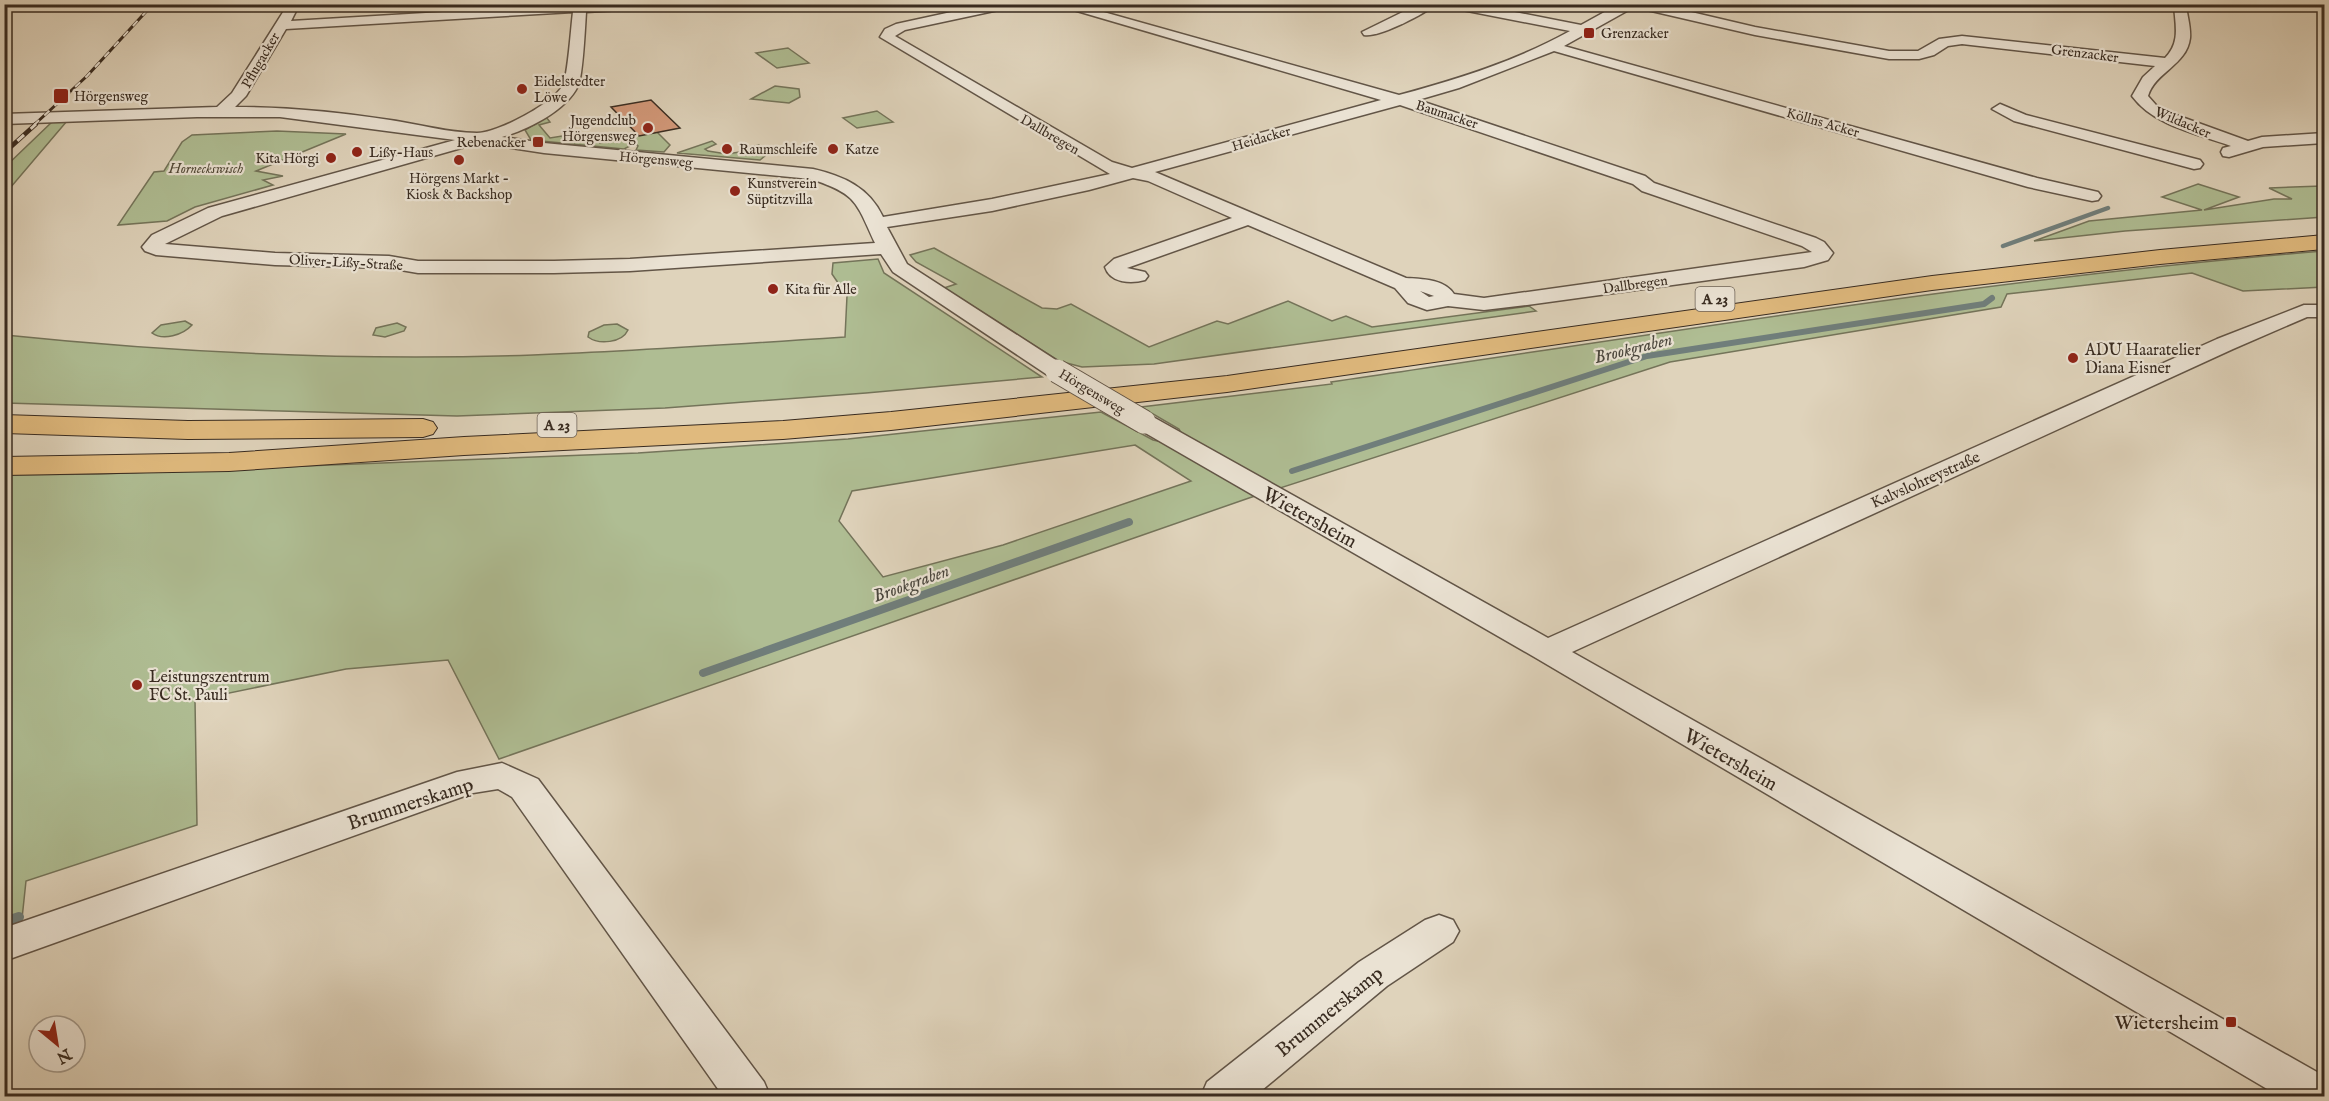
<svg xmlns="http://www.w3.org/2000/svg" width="2329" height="1101" font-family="'IM FELL English',serif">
  <rect width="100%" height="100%" fill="#dfd3bb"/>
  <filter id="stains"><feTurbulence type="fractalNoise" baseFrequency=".00333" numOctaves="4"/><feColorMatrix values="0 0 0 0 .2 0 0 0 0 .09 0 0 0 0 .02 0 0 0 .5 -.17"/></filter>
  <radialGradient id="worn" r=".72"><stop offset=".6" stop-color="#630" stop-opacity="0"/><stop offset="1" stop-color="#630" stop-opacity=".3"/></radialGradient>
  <g fill="#afbd93" stroke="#74745a" stroke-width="1.5" fill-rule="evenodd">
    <polygon points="788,48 809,63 777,68 756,53"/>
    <polygon points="775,86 799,89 800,97 789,103 751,99"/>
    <polygon points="877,111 893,122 857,128 843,118"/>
    <polygon points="546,117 550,122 539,125 550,138 562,136 567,143 595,138 600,143 624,138 630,146 624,149 531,140 525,130"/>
    <polygon points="53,121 67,121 5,194 5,167"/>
    <polygon points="277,131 346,134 256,171 283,176 263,180 273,185 195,207 167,221 118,225 154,172 164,171 182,142 192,135"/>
    <polygon points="657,132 670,145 664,152 636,150 638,146 629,137"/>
    <polygon points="712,141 716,144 705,149 708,151 727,154 746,151 744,148 759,145 765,151 765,156 760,160 677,153"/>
    <polygon points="2198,184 2239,197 2204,210 2274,199 2292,199 2269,188 2322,186 2324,187 2324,217 2125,231 2034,241 2089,221 2202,210 2162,197"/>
    <polygon points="934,248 1042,308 1057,309 1071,304 1149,347 1217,321 1228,324 1288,301 1332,321 1346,316 1372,327 1529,306 1536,311 1154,364 1082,367 1059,361 944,288 956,284 916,262 910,255"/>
    <path d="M2324,251V287L2243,291L2192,273L2007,294L2001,307L1670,362L1249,498L499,759L448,660L346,669L195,700L197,825L26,881L21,928L5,934L4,475L101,474L638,453L848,439L1101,412L1153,440L1176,445L1186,442L1179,429L1141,407L1332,384L1331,382C1662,334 1991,278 2324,251ZM1135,445L1191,481L1003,545L883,577L839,521L852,491Z"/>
    <path d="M878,259L884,273L1042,377L866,393L665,408L457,416L5,403V335C179,353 357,361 533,355C637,351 741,344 845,337L847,296L832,274L833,263Z"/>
    <path d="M185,321L192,325C183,335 163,341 152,333L161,325Z"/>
    <polygon points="397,323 406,327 404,331 385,337 373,335 376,328"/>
    <path d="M617,324L628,330C622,343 599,345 588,337L589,332L604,325Z"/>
  </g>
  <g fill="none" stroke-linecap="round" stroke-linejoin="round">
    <polyline stroke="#707e7b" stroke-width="4.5" points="2003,246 2108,208"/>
    <polyline stroke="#707e7b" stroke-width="6" points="1292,471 1647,356 1984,304 1992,298"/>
    <polyline stroke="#707e7b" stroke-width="8" points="703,673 1129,522"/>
    <polyline stroke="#707e7b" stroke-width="10" points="4,922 19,917"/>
  </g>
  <polygon fill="#d4997a" stroke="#382b20" stroke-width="1.5" points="651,100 680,128 639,136 611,107"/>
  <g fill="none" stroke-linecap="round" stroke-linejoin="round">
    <defs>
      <g id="minor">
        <path d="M579,4H662L656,8L586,12C585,27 583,75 578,86C566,111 527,130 502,137L544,143L813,169C843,176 869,187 883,217L992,199L1110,174L880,37L885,29L896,24L988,4H1014L1008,8L905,30L895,36L1112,162L1132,168L1381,100L1053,4H1075L1399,95C1458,79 1516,61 1570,31L1452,8L1446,4H1474L1581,25L1619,4H1657L1755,27L1889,51H1918L1939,39L1962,36L2165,58C2181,42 2175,25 2174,4H2186C2187,16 2191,27 2190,38C2187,65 2155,72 2148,96L2156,105L2168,112L2248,141L2262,137L2324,133V143L2263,147L2229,157L2223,156L2221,152L2223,148L2231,146C2198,134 2154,126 2132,96L2143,77L2155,66L1962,44L1948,46L1934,55L1919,59H1889L1755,35L1634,7L1564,46L2037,178L2098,192L2101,196L2098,200L2092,201L2028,187L1554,51L1459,88L1418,100L1645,176L1654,183L1816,238L1824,242L1833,253L1828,260L1804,267L1527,305L1484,310L1448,306L1427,310L1408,303L1395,288L1248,225L1127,268L1145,272L1148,276L1145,280C1131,284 1110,283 1105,267L1114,259L1232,218L1148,181L1133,178L1089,190L992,211L887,227L907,264L1065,366L1069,371L1065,376L1057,378L1049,376L893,272L881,254L630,271L554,273H418L389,268L275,265L156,255L145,251L142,247L152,235L208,208L455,140L280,117H197L4,124V114L217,107L232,93L285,9L291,5L297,9L291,21ZM573,12C571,27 568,75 563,85C553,104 497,133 477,133C448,133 418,124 390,120C339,112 287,107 235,107L246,96L286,29ZM1400,105L1633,184L1642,191L1802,246L1812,252L1484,298L1454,294C1444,279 1422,279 1406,278L1155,172ZM479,143L544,153L811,179C857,194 856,202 875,243L630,259L554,261H418L389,256L275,253L165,244L222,216ZM1420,291L1434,296L1429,297Z"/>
        <path d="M1419,4H1436C1425,14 1378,38 1364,35L1362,32Z"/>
        <polygon points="2000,104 2026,115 2200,160 2203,164 2200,168 2194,169 2014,121 1992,109"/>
        <polygon points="2304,305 2324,305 2324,317 2307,317 2233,349 1572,652 2324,1076 2324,1096 2279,1096 1536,658 1135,427 1132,422 1135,417 1144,415 1153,417 1548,638 2217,339"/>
        <polygon points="502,763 538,779 764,1082 770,1096 723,1096 512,797 498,789 473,793 4,961 4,928 457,772"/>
        <polygon points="1439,915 1453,920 1459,931 1453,942 1387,986 1255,1096 1201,1096 1207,1082 1359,962 1425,920"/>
      </g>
      <g id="highway">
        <polygon points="2324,235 2324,249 2160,264 1932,290 1227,392 891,430 783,439 464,455 229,471 4,475 4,457 229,453 464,437 783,421 891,412 1227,376 1932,276 2160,250"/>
        <polygon points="4,415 188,421 423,419 433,422 437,428 433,434 423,437 188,439 4,433"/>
      </g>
    </defs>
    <use href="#minor" stroke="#625547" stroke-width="3"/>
    <use href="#highway" stroke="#382b20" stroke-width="2"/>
    <use href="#minor" fill="#eae2d3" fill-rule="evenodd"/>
    <use href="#highway" fill="#e0ba7e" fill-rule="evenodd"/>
    <defs>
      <polyline id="rail-far1" points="34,125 87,76 153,4"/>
      <polyline id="rail" points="4,153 36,124"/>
    </defs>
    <use href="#rail-far1" stroke="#382b20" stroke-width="3"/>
    <use href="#rail" stroke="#382b20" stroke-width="4.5"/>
    <use href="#rail-far1" stroke="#eae2d3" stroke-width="2" stroke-dasharray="7" stroke-linecap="butt"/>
    <use href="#rail" stroke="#eae2d3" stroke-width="3" stroke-dasharray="9" stroke-linecap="butt"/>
    <defs>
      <polyline id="minor-bridge" points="1057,371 1144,422"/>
    </defs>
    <use href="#minor-bridge" stroke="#625547" stroke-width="25" stroke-linecap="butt"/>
    <use href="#minor-bridge" stroke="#eae2d3" stroke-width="23"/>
  </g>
  <g fill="#8f2418" stroke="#eae2d3" stroke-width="2">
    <rect x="1583" y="27" width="12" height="12" rx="3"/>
    <circle cx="522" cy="89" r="6"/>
    <rect x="53" y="88" width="16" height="16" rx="3"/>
    <circle cx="648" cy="128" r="6"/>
    <rect x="532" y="136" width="12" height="12" rx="3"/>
    <circle cx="727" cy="149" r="6"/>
    <circle cx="833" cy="149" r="6"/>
    <circle cx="357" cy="152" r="6"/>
    <circle cx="331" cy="158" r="6"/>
    <circle cx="459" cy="160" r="6"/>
    <circle cx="735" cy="191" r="6"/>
    <circle cx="773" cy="289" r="6"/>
    <circle cx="2073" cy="358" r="6"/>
    <circle cx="137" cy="685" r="6"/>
    <rect x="2225" y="1016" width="12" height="12" rx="3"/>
  </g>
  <g text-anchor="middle" stroke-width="4.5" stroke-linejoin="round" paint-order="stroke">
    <g font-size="14" fill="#382b20" stroke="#eae2d3" text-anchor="start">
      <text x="1601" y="38">Grenzacker</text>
      <text x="534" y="86">Eidelstedter<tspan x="534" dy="16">Löwe</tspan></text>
      <text x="74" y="101">Hörgensweg</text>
      <text x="636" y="125" text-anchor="end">Jugendclub<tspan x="636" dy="16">Hörgensweg</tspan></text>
      <text x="526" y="147" text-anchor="end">Rebenacker</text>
      <text x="739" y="154">Raumschleife</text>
      <text x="845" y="154">Katze</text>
      <text x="369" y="157">Lißy-Haus</text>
      <text x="319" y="163" text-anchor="end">Kita Hörgi</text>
      <text x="459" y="183" text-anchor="middle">Hörgens Markt -<tspan x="459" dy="16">Kiosk &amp; Backshop</tspan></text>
      <text x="747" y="188">Kunstverein<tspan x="747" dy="16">Süptitzvilla</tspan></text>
      <text x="785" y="294">Kita für Alle</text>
    </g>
    <g font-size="14" fill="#382b20" stroke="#eae2d3">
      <text transform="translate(2085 53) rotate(7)" y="5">Grenzacker</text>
      <text transform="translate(260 60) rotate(-60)" y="5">Pflugacker</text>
      <text transform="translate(1447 114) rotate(18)" y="5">Baumacker</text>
      <text transform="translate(1823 122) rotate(16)" y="5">Köllns Acker</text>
      <text transform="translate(2183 122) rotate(23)" y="5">Wildacker</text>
      <text transform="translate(1050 134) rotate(30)" y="5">Dallbregen</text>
      <text transform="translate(1261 138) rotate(-16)" y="5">Heidacker</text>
      <text transform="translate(656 159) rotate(5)" y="5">Hörgensweg</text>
      <text transform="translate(346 262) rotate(3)" y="5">Oliver-Lißy-Straße</text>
      <text transform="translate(1635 284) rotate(-8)" y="5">Dallbregen</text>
      <text transform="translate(1092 391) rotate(31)" y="5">Hörgensweg</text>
    </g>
    <g font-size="14" font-style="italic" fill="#504837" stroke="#eae2d3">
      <text x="206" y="173">Horneckswisch</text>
    </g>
    <g fill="#eae2d3" stroke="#6d6256" stroke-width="1.5">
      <rect x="1695.5" y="287" width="39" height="24" rx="4.5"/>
      <rect x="537.5" y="413" width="39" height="24" rx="4.5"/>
    </g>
    <g font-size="15" font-weight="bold" fill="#382b20">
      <text x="1715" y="304">A 23</text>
      <text x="557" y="430">A 23</text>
    </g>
    <g font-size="16" fill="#382b20" stroke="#eae2d3" text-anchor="start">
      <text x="2085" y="355">ADU Haaratelier<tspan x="2085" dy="18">Diana Eisner</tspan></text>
      <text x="149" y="682">Leistungszentrum<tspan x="149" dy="18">FC St. Pauli</tspan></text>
    </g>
    <g font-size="16" fill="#382b20" stroke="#eae2d3">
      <text transform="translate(1925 479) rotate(-24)" y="6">Kalvslohreystraße</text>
    </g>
    <g font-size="18" font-style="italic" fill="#4b473e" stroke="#eae2d3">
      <text transform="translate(1633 348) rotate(-14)" y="6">Brookgraben</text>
      <text transform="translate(911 583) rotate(-20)" y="6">Brookgraben</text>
    </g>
    <g font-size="20" fill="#382b20" stroke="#eae2d3">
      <text transform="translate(1310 517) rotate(29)" y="7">Wietersheim</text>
      <text transform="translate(1731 759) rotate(30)" y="7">Wietersheim</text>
      <text transform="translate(410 803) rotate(-18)" y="7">Brummerskamp</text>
      <text transform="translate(1329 1011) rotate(-39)" y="7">Brummerskamp</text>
    </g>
    <g font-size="20" fill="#382b20" stroke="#eae2d3" text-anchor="end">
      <text x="2219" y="1029">Wietersheim</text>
    </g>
  </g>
  <rect width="2329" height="1101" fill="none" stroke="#dfd3bb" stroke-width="24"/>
  <rect x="6" y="6" width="2317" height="1089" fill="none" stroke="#382b20" stroke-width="3"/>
  <rect x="12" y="12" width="2305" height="1077" fill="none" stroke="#382b20" stroke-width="1.5"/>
  <g transform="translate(57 1044) rotate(150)"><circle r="28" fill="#eae2d3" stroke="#a3998b" stroke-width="1.5"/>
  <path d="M0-4.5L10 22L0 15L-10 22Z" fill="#8f2418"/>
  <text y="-9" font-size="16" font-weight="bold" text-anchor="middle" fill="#382b20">N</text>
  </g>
  <rect width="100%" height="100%" filter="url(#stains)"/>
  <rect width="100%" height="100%" fill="url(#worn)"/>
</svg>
